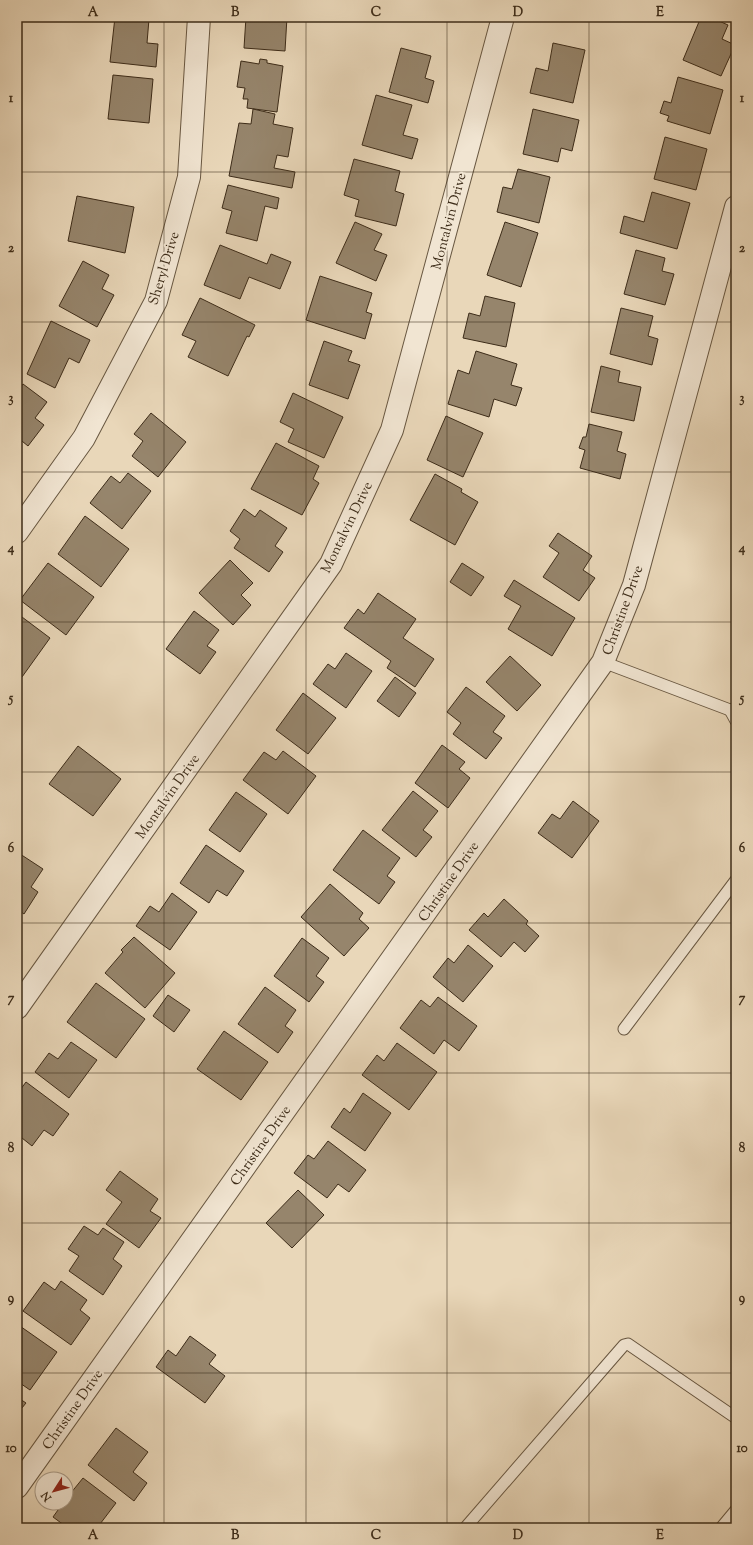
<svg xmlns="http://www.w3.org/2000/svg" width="753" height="1545" font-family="'Sorts Mill Goudy',serif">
  <rect width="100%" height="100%" fill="#e9d7b9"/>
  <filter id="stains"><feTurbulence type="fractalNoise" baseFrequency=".005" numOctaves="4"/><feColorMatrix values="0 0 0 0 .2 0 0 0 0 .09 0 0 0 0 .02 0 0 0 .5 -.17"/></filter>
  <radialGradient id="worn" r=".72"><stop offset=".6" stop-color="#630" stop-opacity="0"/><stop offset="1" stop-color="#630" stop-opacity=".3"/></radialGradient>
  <g fill="#96856c" stroke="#3d2c19">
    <polygon points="115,17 149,19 147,43 158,44 156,67 110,62"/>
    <polygon points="246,17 287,17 285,51 244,48"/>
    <polygon points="701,17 710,17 728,25 722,39 735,45 721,76 683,60"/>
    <polygon points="553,43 585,50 573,103 530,93 536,68 548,71"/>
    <polygon points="401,48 431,56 425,78 434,81 428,103 389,92"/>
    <polygon points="260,59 267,60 267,63 283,66 277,112 247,108 248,99 243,99 245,88 237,87 241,61 259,64"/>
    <polygon points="113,75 153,79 149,123 108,119"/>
    <polygon points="678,77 723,90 710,134 667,121 669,116 660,113 664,101 671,103"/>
    <polygon points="376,95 412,105 403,135 418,139 412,159 362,145"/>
    <polygon points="253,109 275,114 273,124 293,128 288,157 277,155 274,168 295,172 292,188 229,176 239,123 251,124"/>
    <polygon points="533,109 579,120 572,151 561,148 558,162 523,154"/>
    <polygon points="665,137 707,149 696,190 654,179"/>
    <polygon points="354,159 400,171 395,191 404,194 396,226 355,216 359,200 344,195"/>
    <polygon points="518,169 550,177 539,223 497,212 503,187 512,189"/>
    <polygon points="228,185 279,198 277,209 265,206 257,241 226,233 232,211 222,208"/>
    <polygon points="652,192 690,203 677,249 620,233 624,216 644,222"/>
    <polygon points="77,196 134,207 125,253 68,241"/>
    <polygon points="355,222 382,234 374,250 387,255 376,281 336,263"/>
    <polygon points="505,222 538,233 521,287 487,275"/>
    <polygon points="220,245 267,264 271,254 291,262 280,289 249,277 240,299 204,285"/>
    <polygon points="636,250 665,258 662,271 674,274 665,305 624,294"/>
    <polygon points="83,261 109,275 102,289 114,295 97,327 59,306"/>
    <polygon points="320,276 372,293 366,312 372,314 365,339 306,320"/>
    <polygon points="485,296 515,303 506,347 463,338 469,313 480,316"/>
    <polygon points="200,298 255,325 249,337 247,336 228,376 188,357 196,341 182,335"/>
    <polygon points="621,308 653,316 648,336 658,339 652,365 610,354"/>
    <polygon points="51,321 90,340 79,363 69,358 55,388 27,374"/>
    <polygon points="324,341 352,351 348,361 360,365 348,399 309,385"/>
    <polygon points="476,351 517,364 511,385 522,388 516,406 494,399 489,417 448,404 458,370 469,374"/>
    <polygon points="601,366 620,371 618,382 641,387 634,421 591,412"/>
    <polygon points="23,384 47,402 35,418 44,425 28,446 17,437 17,392"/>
    <polygon points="293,393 343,417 324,458 288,442 294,429 280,422"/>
    <polygon points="151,413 186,442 158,477 132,456 143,441 134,434"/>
    <polygon points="446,416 483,433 463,477 427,460"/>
    <polygon points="589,424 622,432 617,451 626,454 620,479 580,468 585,450 579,448 583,437 586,437"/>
    <polygon points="276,443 319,466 313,479 319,483 302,515 251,489"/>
    <polygon points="128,473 151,491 122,529 90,503 111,476 120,483"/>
    <polygon points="435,474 462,489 461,492 478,502 455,545 410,520"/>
    <polygon points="244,509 255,517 260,510 287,528 275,546 283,552 269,572 234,548 240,539 230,531"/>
    <polygon points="85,516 129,549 101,587 58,554"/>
    <polygon points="558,533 592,556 583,570 595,578 579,601 543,577 559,553 549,546"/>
    <polygon points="230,560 253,583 241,595 251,605 233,625 199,593"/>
    <polygon points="48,563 94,597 66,635 20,600"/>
    <polygon points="462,563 484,577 471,596 450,582"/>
    <polygon points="514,580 575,618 552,656 508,629 521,606 504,596"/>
    <polygon points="378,593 416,619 403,638 434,659 415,687 387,668 391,661 344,628 358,609 364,614"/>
    <polygon points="194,611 219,630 207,646 216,652 200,674 166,649"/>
    <polygon points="18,614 50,638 22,677 17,673"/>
    <polygon points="346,653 372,671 346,708 313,684 328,664 335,669"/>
    <polygon points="510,656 541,685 517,711 486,682"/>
    <polygon points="395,677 416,693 399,717 377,701"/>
    <polygon points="466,687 505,716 493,732 502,738 486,759 453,734 461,723 447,712"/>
    <polygon points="303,693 336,718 308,754 276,730"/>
    <polygon points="442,745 465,762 459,769 470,778 448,808 415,783"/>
    <polygon points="78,746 121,779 93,816 49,784"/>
    <polygon points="283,751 316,776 288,814 243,780 264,752 276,760"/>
    <polygon points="413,791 438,811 423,830 432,837 416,857 382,830"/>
    <polygon points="236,792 267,814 240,852 209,830"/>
    <polygon points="573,801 599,821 572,858 538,833 552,814 560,819"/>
    <polygon points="363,830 400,858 387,876 395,882 379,904 333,870"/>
    <polygon points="206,845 244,871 227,896 217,890 209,903 180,883"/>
    <polygon points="17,852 43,869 31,887 38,892 24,914 17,909"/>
    <polygon points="330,884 363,913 359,919 369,928 344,956 301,917"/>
    <polygon points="172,893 197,912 170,950 136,926 150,906 159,912"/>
    <polygon points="504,899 528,921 526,924 539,936 525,952 514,942 501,957 469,930 484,913 488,917"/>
    <polygon points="134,937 175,973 145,1008 105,973 123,952 121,950"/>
    <polygon points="302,938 329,958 316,976 324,982 309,1002 274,976"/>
    <polygon points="468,945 493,966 463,1002 433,977 448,958 454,963"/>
    <polygon points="96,983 145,1019 116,1058 67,1022"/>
    <polygon points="265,987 296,1010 285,1026 293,1032 278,1053 238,1024"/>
    <polygon points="168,995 190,1010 174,1032 153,1016"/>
    <polygon points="438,997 477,1026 459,1051 444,1040 434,1054 400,1028 421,1000 430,1007"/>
    <polygon points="224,1031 268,1062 241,1100 197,1069"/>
    <polygon points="71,1042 97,1060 69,1098 35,1072 49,1053 58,1059"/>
    <polygon points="397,1043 437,1072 409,1110 362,1075 377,1055 384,1061"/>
    <polygon points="26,1082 69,1114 53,1136 44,1130 32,1146 17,1134 17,1094"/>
    <polygon points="363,1093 391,1113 365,1151 331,1127 344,1108 350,1113"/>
    <polygon points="328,1141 366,1170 349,1192 338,1184 327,1198 294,1173 308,1155 314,1159"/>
    <polygon points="120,1171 158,1199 150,1211 161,1218 139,1248 106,1224 122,1202 106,1190"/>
    <polygon points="298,1190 324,1215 292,1248 266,1223"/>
    <polygon points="84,1226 98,1235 103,1228 124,1242 113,1259 122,1266 103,1295 69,1271 79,1256 68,1249"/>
    <polygon points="61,1281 87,1300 80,1310 90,1318 71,1345 23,1311 44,1282 55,1290"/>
    <polygon points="17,1324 57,1352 30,1390 17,1381"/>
    <polygon points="190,1336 216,1355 209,1364 225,1376 205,1403 156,1367 168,1350 176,1356"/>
    <polygon points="17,1397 26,1403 17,1414"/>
    <polygon points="116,1428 148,1452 133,1472 147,1483 134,1501 88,1465"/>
    <polygon points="83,1478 116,1503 97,1528 68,1528 53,1517 63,1503 66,1503 66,1499"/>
  </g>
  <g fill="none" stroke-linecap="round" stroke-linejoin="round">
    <defs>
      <g id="lane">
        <polyline points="603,662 730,710 736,709"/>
        <polyline points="730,710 736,721"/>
        <polyline points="624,1029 736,880"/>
        <polyline points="465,1528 624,1345 628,1344 736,1418"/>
        <polyline points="721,1528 736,1510"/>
      </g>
      <g id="street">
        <polyline points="17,532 84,438 156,301 189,177 199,17"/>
        <polyline points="17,1008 331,564 392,430 503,17"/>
        <polyline points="17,1487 603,662 634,585 736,207"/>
      </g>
    </defs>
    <use href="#lane" stroke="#685741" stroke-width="13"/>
    <use href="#street" stroke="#685741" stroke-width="24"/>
    <use href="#lane" stroke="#f1e5d2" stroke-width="11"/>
    <use href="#street" stroke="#f1e5d2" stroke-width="22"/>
  </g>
  <path fill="none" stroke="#3d2c19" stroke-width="1" stroke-opacity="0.55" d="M164,17V1528M306,17V1528M447,17V1528M589,17V1528M17,172H736M17,322H736M17,472H736M17,622H736M17,772H736M17,923H736M17,1073H736M17,1223H736M17,1373H736"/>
  <g text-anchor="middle" stroke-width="4" stroke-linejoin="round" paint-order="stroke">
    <g font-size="14" fill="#3d2c19" stroke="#f1e5d2">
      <text transform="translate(448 221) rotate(-75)" y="5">Montalvin Drive</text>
      <text transform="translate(163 268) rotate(-73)" y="5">Sheryl Drive</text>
      <text transform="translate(346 527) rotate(-64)" y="5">Montalvin Drive</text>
      <text transform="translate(622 610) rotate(-70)" y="5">Christine Drive</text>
      <text transform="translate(167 796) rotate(-55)" y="5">Montalvin Drive</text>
      <text transform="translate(448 881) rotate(-55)" y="5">Christine Drive</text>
      <text transform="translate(260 1145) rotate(-55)" y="5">Christine Drive</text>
      <text transform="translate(72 1409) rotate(-55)" y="5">Christine Drive</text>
    </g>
  </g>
  <rect width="753" height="1545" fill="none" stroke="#e9d7b9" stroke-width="44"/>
  <g transform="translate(54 1491) rotate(234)"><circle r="19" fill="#f1e5d2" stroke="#a99b88"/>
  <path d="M0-3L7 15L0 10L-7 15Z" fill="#8f2418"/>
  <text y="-6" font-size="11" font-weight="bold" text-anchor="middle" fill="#3d2c19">N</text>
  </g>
  <rect x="22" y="22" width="709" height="1501" fill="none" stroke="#3d2c19" stroke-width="1.5"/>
  <g font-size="13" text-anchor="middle" font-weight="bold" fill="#3d2c19">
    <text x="93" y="16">A</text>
    <text x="235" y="16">B</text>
    <text x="376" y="16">C</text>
    <text x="518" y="16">D</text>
    <text x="660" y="16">E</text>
    <text x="11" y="102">1</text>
    <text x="742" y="102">1</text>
    <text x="11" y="252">2</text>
    <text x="742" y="252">2</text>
    <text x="11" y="402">3</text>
    <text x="742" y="402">3</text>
    <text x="11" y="552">4</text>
    <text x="742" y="552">4</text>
    <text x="11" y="702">5</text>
    <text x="742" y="702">5</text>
    <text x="11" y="852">6</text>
    <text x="742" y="852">6</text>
    <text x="11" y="1002">7</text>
    <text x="742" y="1002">7</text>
    <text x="11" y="1152">8</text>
    <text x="742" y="1152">8</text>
    <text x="11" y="1302">9</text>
    <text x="742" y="1302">9</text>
    <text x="11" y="1452">10</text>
    <text x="742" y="1452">10</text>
    <text x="93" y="1539">A</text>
    <text x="235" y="1539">B</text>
    <text x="376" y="1539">C</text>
    <text x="518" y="1539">D</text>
    <text x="660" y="1539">E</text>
  </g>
  <rect width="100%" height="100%" filter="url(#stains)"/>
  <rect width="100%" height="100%" fill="url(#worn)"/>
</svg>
